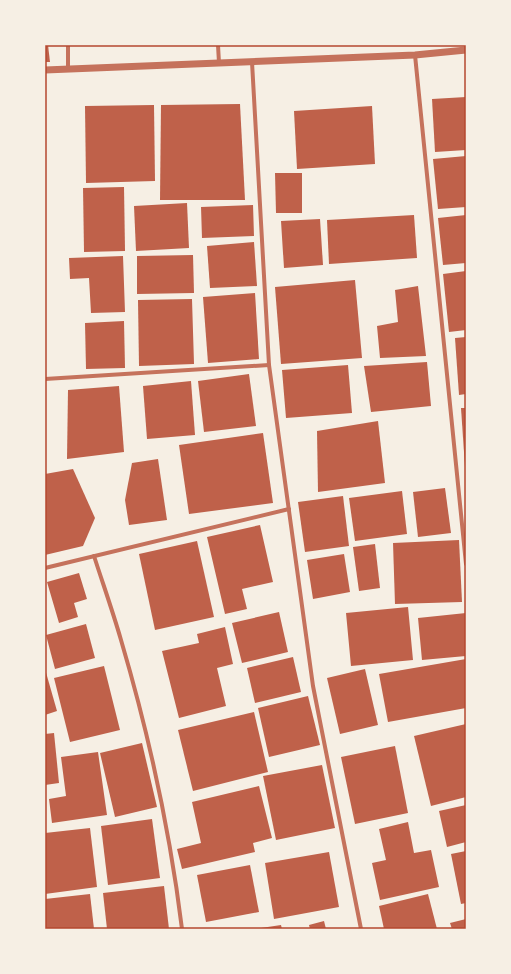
<svg xmlns="http://www.w3.org/2000/svg" width="511" height="974" font-family="'Nunito Sans',sans-serif">
  <rect width="100%" height="100%" fill="#f6efe4"/>
  <g fill="#bf614a">
    <polygon points="45,45 48,45 50,62 45,62"/>
    <polygon points="466,97 466,150 435,152 432,99"/>
    <polygon points="240,104 245,200 160,200 161,105"/>
    <polygon points="154,105 155,181 86,183 85,106"/>
    <polygon points="372,106 375,164 297,169 294,111"/>
    <polygon points="466,156 466,207 438,209 433,159"/>
    <polygon points="275,173 302,173 302,213 276,213"/>
    <polygon points="124,187 125,251 84,252 83,188"/>
    <polygon points="187,203 189,248 136,251 134,206"/>
    <polygon points="253,205 254,236 202,238 201,207"/>
    <polygon points="414,215 417,258 329,264 327,220"/>
    <polygon points="466,215 466,263 443,265 438,218"/>
    <polygon points="320,219 323,265 284,268 281,221"/>
    <polygon points="254,242 257,286 210,288 207,246"/>
    <polygon points="193,255 194,293 137,294 137,256"/>
    <polygon points="123,256 125,312 91,313 89,278 70,279 69,258"/>
    <polygon points="466,271 466,330 449,332 443,274"/>
    <polygon points="355,280 362,358 281,364 275,287"/>
    <polygon points="418,286 426,356 380,358 377,326 398,322 395,290"/>
    <polygon points="255,293 259,359 208,363 203,297"/>
    <polygon points="192,299 194,364 139,366 138,300"/>
    <polygon points="124,321 125,368 86,369 85,323"/>
    <polygon points="466,337 466,394 459,395 455,338"/>
    <polygon points="427,362 431,406 371,412 364,366"/>
    <polygon points="348,365 352,413 286,418 282,370"/>
    <polygon points="249,374 256,426 204,432 198,381"/>
    <polygon points="191,381 195,435 147,439 143,386"/>
    <polygon points="119,386 124,452 67,459 68,390"/>
    <polygon points="461,408 466,408 466,467 465,467"/>
    <polygon points="378,421 385,483 318,492 317,431"/>
    <polygon points="263,433 273,503 189,514 179,445"/>
    <polygon points="158,459 167,520 129,525 125,500 132,463"/>
    <polygon points="73,469 95,518 83,546 45,555 45,474"/>
    <polygon points="445,488 451,533 418,537 413,492"/>
    <polygon points="402,491 407,534 355,541 349,498"/>
    <polygon points="343,496 349,546 305,552 298,502"/>
    <polygon points="260,525 273,582 242,589 247,609 225,614 207,537"/>
    <polygon points="459,540 462,602 395,604 393,543"/>
    <polygon points="197,541 214,617 155,630 139,554"/>
    <polygon points="375,544 380,588 359,591 353,547"/>
    <polygon points="344,554 350,592 313,599 307,560"/>
    <polygon points="79,573 87,599 74,603 78,617 59,623 47,582"/>
    <polygon points="408,607 413,660 351,666 346,613"/>
    <polygon points="279,612 288,652 242,663 232,623"/>
    <polygon points="466,613 466,656 422,660 418,618"/>
    <polygon points="86,624 95,658 55,669 46,635"/>
    <polygon points="225,627 233,664 217,668 226,706 179,718 162,651 199,643 197,634"/>
    <polygon points="293,657 301,692 255,703 247,668"/>
    <polygon points="466,659 466,708 388,722 379,674"/>
    <polygon points="104,666 120,730 70,742 54,678"/>
    <polygon points="45,669 57,711 45,715"/>
    <polygon points="365,669 378,725 340,734 327,678"/>
    <polygon points="308,696 320,745 269,757 258,708"/>
    <polygon points="254,712 268,772 193,791 178,730"/>
    <polygon points="466,724 466,797 431,806 414,736"/>
    <polygon points="54,733 59,783 45,785 45,734"/>
    <polygon points="142,743 157,807 115,817 100,753"/>
    <polygon points="395,746 408,813 355,824 341,757"/>
    <polygon points="98,752 107,815 52,823 49,799 66,796 61,757"/>
    <polygon points="322,765 335,828 276,840 263,776"/>
    <polygon points="259,786 272,838 253,843 255,852 182,869 177,849 201,843 192,802"/>
    <polygon points="466,805 466,842 447,847 439,811"/>
    <polygon points="152,819 160,878 108,885 101,826"/>
    <polygon points="408,822 414,853 431,850 439,887 380,900 372,863 386,860 379,829"/>
    <polygon points="90,828 97,887 45,894 45,833"/>
    <polygon points="466,851 466,903 461,904 451,854"/>
    <polygon points="329,852 339,907 274,919 265,863"/>
    <polygon points="250,865 259,912 206,922 197,875"/>
    <polygon points="164,886 169,929 107,929 103,893"/>
    <polygon points="90,894 94,929 45,929 45,899"/>
    <polygon points="428,894 437,929 384,929 379,906"/>
    <polygon points="466,919 466,929 452,929 450,923"/>
    <polygon points="324,921 326,929 310,929 309,925"/>
    <polygon points="281,925 282,929 261,929 261,928"/>
  </g>
  <g fill="none" stroke-linecap="round" stroke-linejoin="round">
    <g stroke="#c5725c" stroke-width="4">
      <polyline points="218,45 219,63"/>
      <polyline points="415,55 466,564"/>
      <polyline points="252,62 269,365 313,686 361,929"/>
      <polyline points="68,69 68,45"/>
      <polyline points="45,379 269,365"/>
      <path d="M94,556C103,584 113,612 121,640C149,735 170,831 182,929"/>
      <polyline points="45,568 289,509"/>
    </g>
    <polyline stroke="#c5725c" stroke-width="7" points="45,70 415,55 466,50"/>
  </g>
  <rect width="511" height="974" fill="none" stroke="#f6efe4" stroke-width="92"/>
  <rect x="46" y="46" width="419" height="882" fill="none" stroke="#b5482f" stroke-width="1.5"/>
</svg>
